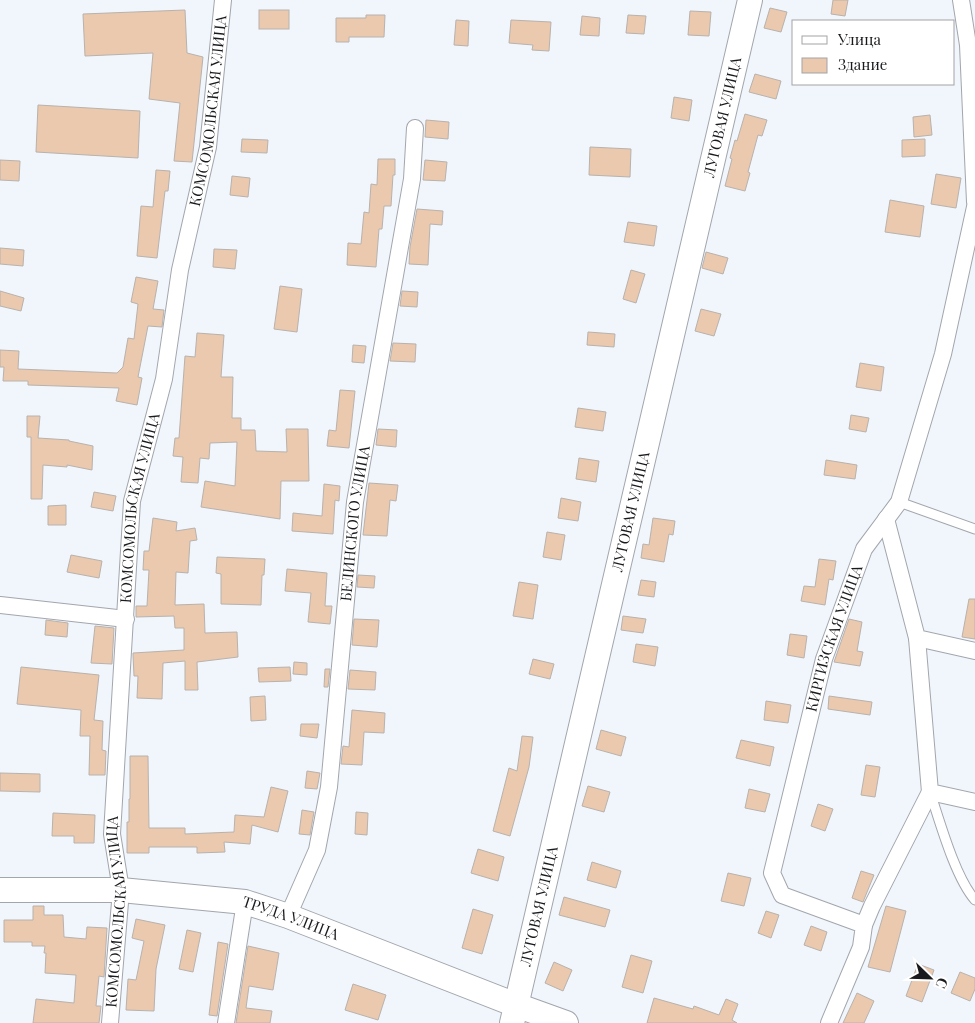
<svg xmlns="http://www.w3.org/2000/svg" width="975" height="1023" font-family="'Playfair Display',serif">
  <rect width="100%" height="100%" fill="#f1f5fc"/>
  <g fill="#eac9ae" stroke="#b8b2ad">
    <polygon points="833,0 848,0 845,16 831,14"/>
    <polygon points="770,8 787,12 781,32 764,28"/>
    <polygon points="185,10 187,53 203,57 192,162 174,161 180,103 149,99 153,53 85,56 83,14"/>
    <rect x="259" y="10" width="30" height="19"/>
    <polygon points="690,11 711,12 709,36 688,35"/>
    <polygon points="366,15 385,15 384,37 349,37 349,42 336,42 336,18 366,18"/>
    <polygon points="628,15 646,16 644,34 626,33"/>
    <polygon points="582,16 600,18 599,36 580,35"/>
    <polygon points="456,20 469,21 468,46 454,45"/>
    <polygon points="511,20 551,22 549,51 532,50 533,45 509,43"/>
    <polygon points="755,74 781,81 776,99 749,92"/>
    <polygon points="674,97 692,100 689,121 671,118"/>
    <polygon points="38,105 140,111 138,158 36,152"/>
    <polygon points="745,114 767,120 762,136 758,135 748,172 750,173 745,191 725,186 732,159 730,158 735,140 737,141"/>
    <polygon points="930,115 932,135 914,137 913,117"/>
    <polygon points="426,120 449,122 448,139 425,137"/>
    <polygon points="242,139 268,140 267,153 241,152"/>
    <polygon points="925,139 925,156 902,157 902,140"/>
    <polygon points="590,147 631,149 630,177 589,175"/>
    <polygon points="378,159 395,159 395,175 393,175 391,206 384,206 382,229 379,229 376,267 347,265 348,243 361,244 364,212 369,213 371,184 377,185"/>
    <polygon points="0,160 20,161 19,181 0,180"/>
    <polygon points="425,160 447,162 445,181 423,180"/>
    <polygon points="156,170 170,171 168,191 165,191 157,258 137,256 141,206 153,207"/>
    <polygon points="936,174 961,178 956,208 931,204"/>
    <polygon points="232,176 250,178 248,197 230,195"/>
    <polygon points="890,200 924,206 920,237 885,232"/>
    <polygon points="417,209 443,211 442,225 430,224 428,265 409,264 410,247"/>
    <polygon points="628,222 657,226 654,246 624,242"/>
    <polygon points="0,248 24,250 23,266 0,264"/>
    <polygon points="214,249 237,250 235,269 213,267"/>
    <polygon points="706,252 728,258 723,274 702,268"/>
    <polygon points="631,270 645,274 636,303 623,299"/>
    <polygon points="136,277 158,281 153,309 164,310 162,327 148,326 138,377 142,378 137,405 116,401 119,388 28,385 28,381 3,381 4,367 0,367 0,350 19,351 18,369 117,373 123,367 128,338 134,339 138,304 131,302"/>
    <polygon points="280,286 302,289 297,332 274,329"/>
    <polygon points="0,291 24,298 21,311 0,306"/>
    <polygon points="402,291 418,292 417,307 400,306"/>
    <polygon points="701,309 721,314 714,336 695,331"/>
    <polygon points="588,332 615,334 614,347 587,345"/>
    <polygon points="197,333 224,335 221,377 233,377 232,418 241,418 241,430 255,430 256,451 287,452 286,429 308,429 309,481 281,481 280,519 201,507 205,481 235,486 237,442 210,443 209,459 200,458 198,483 181,482 183,457 173,456 175,438 179,438 185,356 195,357"/>
    <polygon points="393,343 416,344 415,362 390,361"/>
    <polygon points="353,345 366,346 364,363 352,362"/>
    <polygon points="860,363 884,367 881,391 856,387"/>
    <polygon points="340,390 355,391 349,448 327,446 329,430 336,431"/>
    <polygon points="578,408 606,412 603,431 575,427"/>
    <polygon points="851,415 869,418 866,432 849,429"/>
    <polygon points="27,416 40,416 38,438 69,440 69,441 93,446 92,470 67,465 67,467 43,465 42,499 31,499 31,437 27,437"/>
    <polygon points="378,429 397,430 396,447 376,445"/>
    <polygon points="579,458 599,461 596,482 576,479"/>
    <polygon points="826,460 857,465 855,479 824,475"/>
    <polygon points="369,483 398,485 396,501 390,500 387,536 363,535"/>
    <polygon points="324,484 340,486 339,501 335,500 333,534 292,531 293,513 322,516"/>
    <polygon points="94,492 116,496 113,511 91,507"/>
    <polygon points="561,498 581,502 578,521 558,518"/>
    <polygon points="66,505 66,525 48,525 48,506"/>
    <polygon points="153,518 177,522 176,531 195,528 197,540 190,541 188,573 176,572 175,605 204,604 205,633 237,632 238,657 197,662 198,690 185,690 185,661 163,663 162,699 137,698 138,676 134,676 133,655 133,653 184,650 184,628 175,628 174,616 136,617 136,606 147,606 149,570 143,570 144,551 149,551"/>
    <polygon points="653,518 675,521 673,535 669,534 664,562 641,558 643,544 649,545"/>
    <polygon points="547,532 565,535 561,560 543,557"/>
    <polygon points="71,555 102,561 99,578 67,572"/>
    <polygon points="217,557 265,559 264,575 262,575 261,605 221,604 221,574 216,573"/>
    <polygon points="819,559 836,561 833,580 829,579 825,605 801,601 804,586 815,587"/>
    <polygon points="287,569 327,573 325,606 332,606 330,624 308,622 311,593 285,591"/>
    <polygon points="358,575 375,576 374,588 357,587"/>
    <polygon points="641,580 656,582 654,597 638,595"/>
    <polygon points="519,582 538,585 533,619 513,616"/>
    <polygon points="969,599 975,599 975,639 962,637"/>
    <polygon points="623,616 646,619 643,633 621,630"/>
    <polygon points="354,619 379,620 377,647 352,645"/>
    <polygon points="849,619 862,622 857,651 863,652 860,666 834,662"/>
    <polygon points="46,620 68,623 67,637 45,635"/>
    <polygon points="95,626 114,628 112,664 91,663"/>
    <polygon points="790,634 807,636 804,658 787,655"/>
    <polygon points="636,644 658,647 655,666 633,662"/>
    <polygon points="533,659 554,664 550,679 529,674"/>
    <polygon points="294,662 307,663 307,675 293,674"/>
    <polygon points="21,667 99,675 94,720 103,721 102,750 106,751 105,775 89,775 90,736 80,736 81,710 17,704"/>
    <polygon points="290,667 291,681 259,682 258,668"/>
    <polygon points="325,669 330,669 328,687 324,687"/>
    <polygon points="350,670 376,672 375,690 348,689"/>
    <polygon points="265,696 266,720 251,721 250,697"/>
    <polygon points="829,696 872,702 870,715 828,709"/>
    <polygon points="766,701 791,705 788,723 764,720"/>
    <polygon points="352,710 385,713 384,733 364,732 362,765 341,764 343,746 349,747"/>
    <polygon points="301,724 319,724 317,738 300,736"/>
    <polygon points="601,730 626,737 621,756 596,749"/>
    <polygon points="522,736 533,737 529,767 510,836 493,831 509,768 517,771"/>
    <polygon points="741,740 774,747 770,766 736,758"/>
    <polygon points="130,756 148,756 149,828 185,828 185,834 234,832 235,815 264,817 271,787 288,791 278,832 252,825 250,844 224,842 225,852 197,853 197,847 149,847 149,853 127,853 127,822 129,822 129,799 130,799"/>
    <polygon points="866,765 880,767 875,797 861,795"/>
    <polygon points="307,771 320,773 317,789 305,788"/>
    <polygon points="0,773 40,774 40,792 0,791"/>
    <polygon points="588,786 610,792 604,812 582,806"/>
    <polygon points="749,789 770,794 765,812 745,808"/>
    <polygon points="818,804 833,809 825,831 811,826"/>
    <polygon points="302,810 314,812 310,835 299,834"/>
    <polygon points="356,812 368,813 367,835 355,834"/>
    <polygon points="53,813 95,815 94,843 74,843 74,836 52,836"/>
    <polygon points="478,849 504,857 498,881 471,873"/>
    <polygon points="592,862 621,871 616,888 587,880"/>
    <polygon points="861,871 874,875 863,902 852,898"/>
    <polygon points="728,873 751,878 744,906 721,901"/>
    <polygon points="564,897 610,910 605,927 559,915"/>
    <polygon points="33,906 44,906 44,915 63,915 64,937 86,939 87,927 107,928 104,977 99,976 96,1006 101,1006 99,1023 33,1023 36,999 74,1003 76,975 45,973 46,953 44,953 45,946 32,946 32,942 4,942 4,920 33,920"/>
    <polygon points="886,906 906,911 890,972 868,967"/>
    <polygon points="473,909 493,915 482,954 462,948"/>
    <polygon points="766,911 779,915 771,938 758,933"/>
    <polygon points="136,919 165,925 156,969 154,1011 126,1010 128,979 136,980 144,941 132,938"/>
    <polygon points="811,926 827,932 821,951 804,945"/>
    <polygon points="187,930 201,933 193,972 179,969"/>
    <polygon points="218,942 228,944 217,1016 209,1015"/>
    <polygon points="248,946 279,953 273,990 249,986 246,1008 272,1011 270,1023 236,1023"/>
    <polygon points="631,955 652,961 643,993 622,987"/>
    <polygon points="554,962 572,970 563,991 545,983"/>
    <polygon points="918,964 934,970 922,1002 906,996"/>
    <polygon points="960,972 975,978 975,989 970,1001 951,993"/>
    <polygon points="353,984 386,995 378,1020 345,1010"/>
    <polygon points="857,993 874,1001 864,1023 843,1023"/>
    <polygon points="654,998 693,1009 694,1006 719,1015 726,999 738,1004 732,1020 737,1023 647,1023"/>
  </g>
  <g fill="none" stroke-linecap="round" stroke-linejoin="round">
    <defs>
      <g id="lane">
        <polyline points="899,502 975,529"/>
        <path d="M930,792C940,822 955,877 975,900"/>
      </g>
      <g id="street">
        <polyline points="961,0 968,45 975,202"/>
        <polyline points="886,519 917,638 975,651"/>
        <polyline points="0,605 126,619"/>
        <polyline points="917,638 930,792 975,802"/>
        <path id="s1" d="M288,916L317,850L329,787L355,502L412,179L415,128"/>
        <polyline points="864,925 872,906 930,792"/>
        <path id="s2" d="M110,1023L121,890L112,834L132,501L164,379L180,270L208,147L223,0"/>
        <polyline points="226,1023 245,902"/>
        <path id="s3" d="M829,1023L861,947L864,925L782,895L772,873L824,659L864,549L899,502L943,354L975,207"/>
      </g>
      <g id="secondary">
        <path id="s4" d="M0,890H121L245,902L288,916L516,1005L566,1023"/>
        <path id="s5" d="M512,1023L750,0"/>
      </g>
    </defs>
    <use href="#lane" stroke="#a2a6ad" stroke-width="11"/>
    <use href="#street" stroke="#a2a6ad" stroke-width="18"/>
    <use href="#secondary" stroke="#a2a6ad" stroke-width="26"/>
    <use href="#lane" stroke="#fff" stroke-width="9"/>
    <use href="#street" stroke="#fff" stroke-width="16"/>
    <use href="#secondary" stroke="#fff" stroke-width="24"/>
  </g>
  <g text-anchor="middle" stroke-width="4" stroke-linejoin="round" paint-order="stroke">
    <g font-size="15" fill="#191a1d" stroke="#fff">
      <text dy="5" stroke="none"><textPath href="#s2" startOffset="922">КОМСОМОЛЬСКАЯ УЛИЦА</textPath></text>
      <text dy="5" stroke="none"><textPath href="#s5" startOffset="930">ЛУГОВАЯ УЛИЦА</textPath></text>
      <text dy="5" stroke="none"><textPath href="#s2" startOffset="518">КОМСОМОЛЬСКАЯ УЛИЦА</textPath></text>
      <text dy="5" stroke="none"><textPath href="#s5" startOffset="525">ЛУГОВАЯ УЛИЦА</textPath></text>
      <text dy="5" stroke="none"><textPath href="#s1" startOffset="401">БЕЛИНСКОГО УЛИЦА</textPath></text>
      <text dy="5" stroke="none"><textPath href="#s3" startOffset="459">КИРГИЗСКАЯ УЛИЦА</textPath></text>
      <text dy="5" stroke="none"><textPath href="#s5" startOffset="120">ЛУГОВАЯ УЛИЦА</textPath></text>
      <text dy="5" stroke="none"><textPath href="#s2" startOffset="112">КОМСОМОЛЬСКАЯ УЛИЦА</textPath></text>
      <text dy="5" stroke="none"><textPath href="#s4" startOffset="294">ТРУДА УЛИЦА</textPath></text>
    </g>
  </g>
  <rect x="792" y="20" width="162" height="65" fill="#ffffff" stroke="#a3a3a5"/>
  <rect x="802" y="36" width="25" height="8" fill="#ffffff" stroke="#a3a3a5"/>
  <text x="838" y="45" font-size="15" fill="#191a1d">Улица</text>
  <rect x="802" y="58" width="25" height="15" fill="#eac9ae" stroke="#a3a3a5"/>
  <text x="838" y="70" font-size="15" fill="#191a1d">Здание</text>
  <g transform="translate(930 978) rotate(113)" stroke="#ffffff" stroke-width="4" paint-order="stroke">
  <path d="M0-4L9 19L0 12L-9 19Z" fill="#191a1d"/>
  <text y="-8" font-size="14" font-weight="bold" text-anchor="middle" fill="#191a1d">С</text>
  </g>
</svg>
